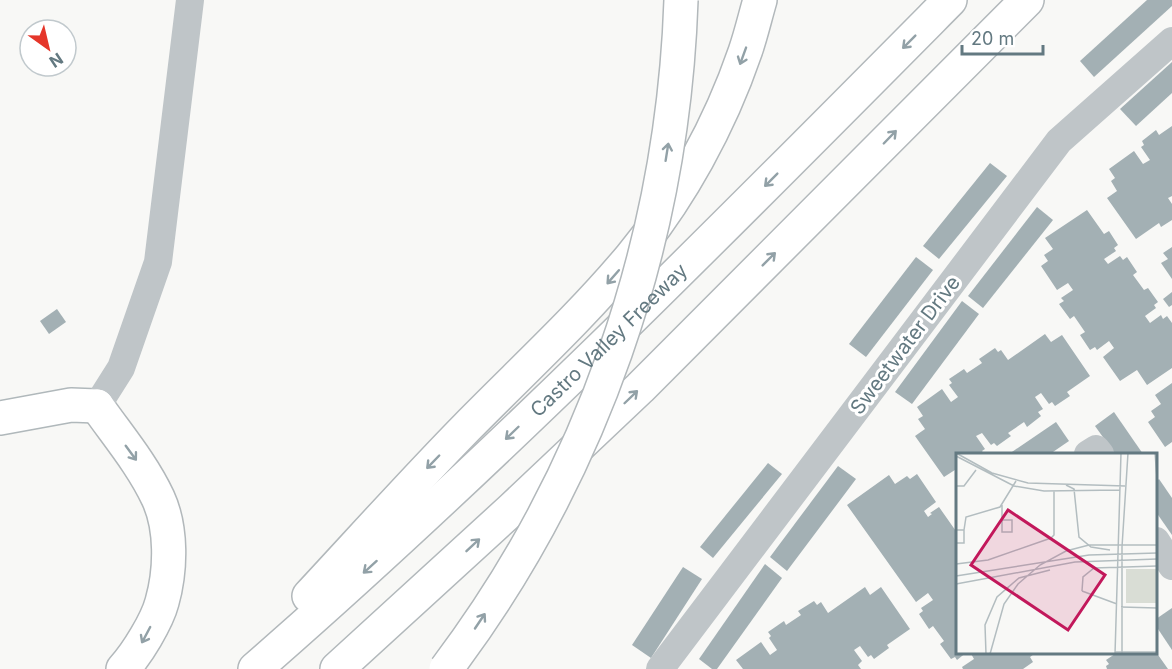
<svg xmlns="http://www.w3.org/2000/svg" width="1172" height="669" font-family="Inter,sans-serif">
  <rect width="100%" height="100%" fill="#f8f8f6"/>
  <g fill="#a3b0b4">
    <polygon points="1147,0 1172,0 1172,6 1094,77 1080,61"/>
    <polygon points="1172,62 1172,93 1136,126 1120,109"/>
    <polygon points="1172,126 1172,196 1168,198 1172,204 1172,220 1161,227 1159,223 1136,239 1107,198 1117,191 1111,181 1115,178 1109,169 1134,151 1143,164 1150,160 1141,147 1144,145 1142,141 1156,130 1159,135"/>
    <polygon points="990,163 1007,176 939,259 923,246"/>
    <polygon points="1037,207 1053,220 983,308 968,296"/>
    <polygon points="1087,210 1104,234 1109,231 1118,245 1114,248 1116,251 1104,259 1108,264 1120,256 1123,260 1127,257 1137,272 1133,275 1144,290 1148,288 1158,302 1154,305 1156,308 1145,316 1150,323 1161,315 1163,319 1167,316 1172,323 1172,368 1147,385 1137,370 1120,381 1103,357 1114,348 1109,341 1097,350 1095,347 1090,350 1080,335 1085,332 1074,316 1070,319 1059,304 1064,301 1061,298 1073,290 1068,283 1057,290 1041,266 1048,261 1044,255 1053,249 1045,238"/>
    <polygon points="1172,247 1172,279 1161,263 1168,259 1163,253"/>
    <polygon points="916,257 933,270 866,357 849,344"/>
    <polygon points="1172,292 1172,305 1169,307 1163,299"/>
    <polygon points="962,301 979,314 912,404 895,392"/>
    <polygon points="57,309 66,322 49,334 40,321"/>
    <polygon points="1045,334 1051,342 1062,335 1090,376 1067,392 1070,396 1055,406 1052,402 1049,404 1041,393 1035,397 1043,409 1038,412 1041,416 1027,427 1024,422 1008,433 1011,436 997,446 994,443 991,445 982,433 976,436 985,449 982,451 984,454 958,454 958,468 944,477 915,436 925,429 918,419 923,416 917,407 942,389 951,402 958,397 949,385 952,383 949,379 964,369 967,373 982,363 979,359 995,348 998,352 1001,350 1008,360"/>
    <polygon points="1172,383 1172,442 1165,447 1148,422 1155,417 1151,411 1161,404 1155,395"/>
    <polygon points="1114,412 1143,454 1115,454 1095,426"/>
    <polygon points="1056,422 1069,441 1050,454 1009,454"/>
    <polygon points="768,463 782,474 713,558 700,547"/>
    <polygon points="838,466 856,479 787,571 770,557"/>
    <polygon points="917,474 936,502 924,511 928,517 932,514 930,513 939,507 958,534 958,652 967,652 957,660 955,657 951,659 940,644 944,641 933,626 929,629 919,614 923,611 921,608 933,600 928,593 916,602 847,505 889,475 895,484 907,476 910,479"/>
    <polygon points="1159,479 1172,498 1172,535 1156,512 1156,482"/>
    <polygon points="765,564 782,578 717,669 712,669 699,659"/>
    <polygon points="683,567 702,579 651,658 632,645"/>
    <polygon points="865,587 870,595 881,587 910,629 887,645 889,648 874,659 871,655 868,657 860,646 854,650 862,661 858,665 861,669 743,669 736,660 761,642 770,655 777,650 769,638 771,636 768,632 784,621 786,625 801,615 798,611 814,601 817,605 821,602 828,613"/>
    <polygon points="1172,608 1172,650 1156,626 1156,619"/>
    <polygon points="970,652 1037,652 1030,657 1033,662 1023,669 963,669 962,667 974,659"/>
    <polygon points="1118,652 1123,654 1125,652 1156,652 1168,669 1107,669 1106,666 1109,664 1106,660"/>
  </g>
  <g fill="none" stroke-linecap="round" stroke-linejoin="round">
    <defs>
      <polyline id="major" points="0,418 71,405 97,406"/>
      <g id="highway">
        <path d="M97,406C118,436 142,464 158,498C172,528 171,570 162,602C157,621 137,654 123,669"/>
        <path d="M309,596C362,539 413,482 467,427C522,371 580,318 631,257C680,198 720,125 745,52C751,35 755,17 760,0"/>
        <path id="s1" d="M255,669C497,458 724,228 950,0"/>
        <polyline points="337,669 512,509 640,388 1027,0"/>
      </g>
    </defs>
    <use href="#major" stroke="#b0b8bb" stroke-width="36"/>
    <use href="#highway" stroke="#b2b8bb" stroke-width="36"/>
    <g stroke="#bfc5c8" stroke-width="28">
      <polyline points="97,406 121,368 158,262 190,0"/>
      <polyline points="1088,454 1096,449 1100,454"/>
      <polyline points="1156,541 1172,566"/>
      <polyline points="660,669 1059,141 1172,41"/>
    </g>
    <use href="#major" stroke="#fff" stroke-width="33"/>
    <use href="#highway" stroke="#fff" stroke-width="33"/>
    <defs>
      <path id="highway-bridge" d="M446,669C592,476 673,241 681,0"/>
    </defs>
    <use href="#highway-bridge" stroke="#b2b8bb" stroke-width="36" stroke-linecap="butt"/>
    <use href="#highway-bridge" stroke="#fff" stroke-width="33"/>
  </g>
  <defs><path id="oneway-shaft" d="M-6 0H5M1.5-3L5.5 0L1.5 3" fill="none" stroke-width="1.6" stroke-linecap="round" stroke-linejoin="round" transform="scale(1.5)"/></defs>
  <g stroke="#92a1a7">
    <use href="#oneway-shaft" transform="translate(909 42) rotate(135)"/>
    <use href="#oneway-shaft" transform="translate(743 56) rotate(110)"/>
    <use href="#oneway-shaft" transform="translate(890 137) rotate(-46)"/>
    <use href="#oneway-shaft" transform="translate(667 152) rotate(-81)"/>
    <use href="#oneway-shaft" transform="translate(771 180) rotate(135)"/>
    <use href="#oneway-shaft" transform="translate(769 259) rotate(-45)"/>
    <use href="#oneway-shaft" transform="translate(613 277) rotate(131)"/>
    <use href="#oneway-shaft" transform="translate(631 397) rotate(-44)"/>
    <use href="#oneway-shaft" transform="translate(512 433) rotate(136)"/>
    <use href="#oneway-shaft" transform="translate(131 453) rotate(54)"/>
    <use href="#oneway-shaft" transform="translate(433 462) rotate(134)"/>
    <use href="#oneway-shaft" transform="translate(473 545) rotate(-43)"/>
    <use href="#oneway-shaft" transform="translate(370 567) rotate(138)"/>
    <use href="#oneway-shaft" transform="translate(480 621) rotate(-56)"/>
    <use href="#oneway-shaft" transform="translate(146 635) rotate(118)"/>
  </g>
  <g text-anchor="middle" stroke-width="6" stroke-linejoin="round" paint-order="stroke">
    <g font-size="20" fill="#637981" stroke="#fff">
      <text dy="7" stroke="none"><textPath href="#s1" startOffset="483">Castro Valley Freeway</textPath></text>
      <text transform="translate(905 345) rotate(-53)" y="7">Sweetwater Drive</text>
    </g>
  </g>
  <g transform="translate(956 453)">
    <rect width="201" height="201" fill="#f8f8f6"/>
    <path d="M170,116H201V150H170Z" fill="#d9ddd5"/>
    <path fill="none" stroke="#b3bdc0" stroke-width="1.5" d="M0,0L36,20L72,30L169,33M199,0L201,25M0,3L58,33L88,38L164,37M110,32L118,36L123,84L135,94L154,97M0,33H8L20,17M46,52V79H56V67H47M0,77H8V90H0M8,77L10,64L44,54L60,28M0,111L32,107L95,85L98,82V38M0,123L133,102L201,100M0,131L119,109L201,106M126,138L161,151M126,138L127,124L138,115L201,113M165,154L201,155M159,199H201M30,201L29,172L41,144L63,125L94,117M34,201L48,151L62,131L84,112L110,98L133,92H201M159,201L165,0M166,201V94L172,0"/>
    <path fill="#c2185b" fill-opacity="0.15" stroke="#c2185b" stroke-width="3" d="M52,57L149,122L112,177L15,112Z"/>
    <rect width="201" height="201" fill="none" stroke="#637981" stroke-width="3"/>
  </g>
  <g transform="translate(48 48) rotate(146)"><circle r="28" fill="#ffffff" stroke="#c1c9cd" stroke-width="1.5"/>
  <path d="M0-4.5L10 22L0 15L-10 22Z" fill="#e5362a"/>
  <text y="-9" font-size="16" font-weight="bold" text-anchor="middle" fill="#637981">N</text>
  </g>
  <path d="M962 45v9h81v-9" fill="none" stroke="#637981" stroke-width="3"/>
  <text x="971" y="45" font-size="18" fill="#637981" stroke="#ffffff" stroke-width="4.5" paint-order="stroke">20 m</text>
</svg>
